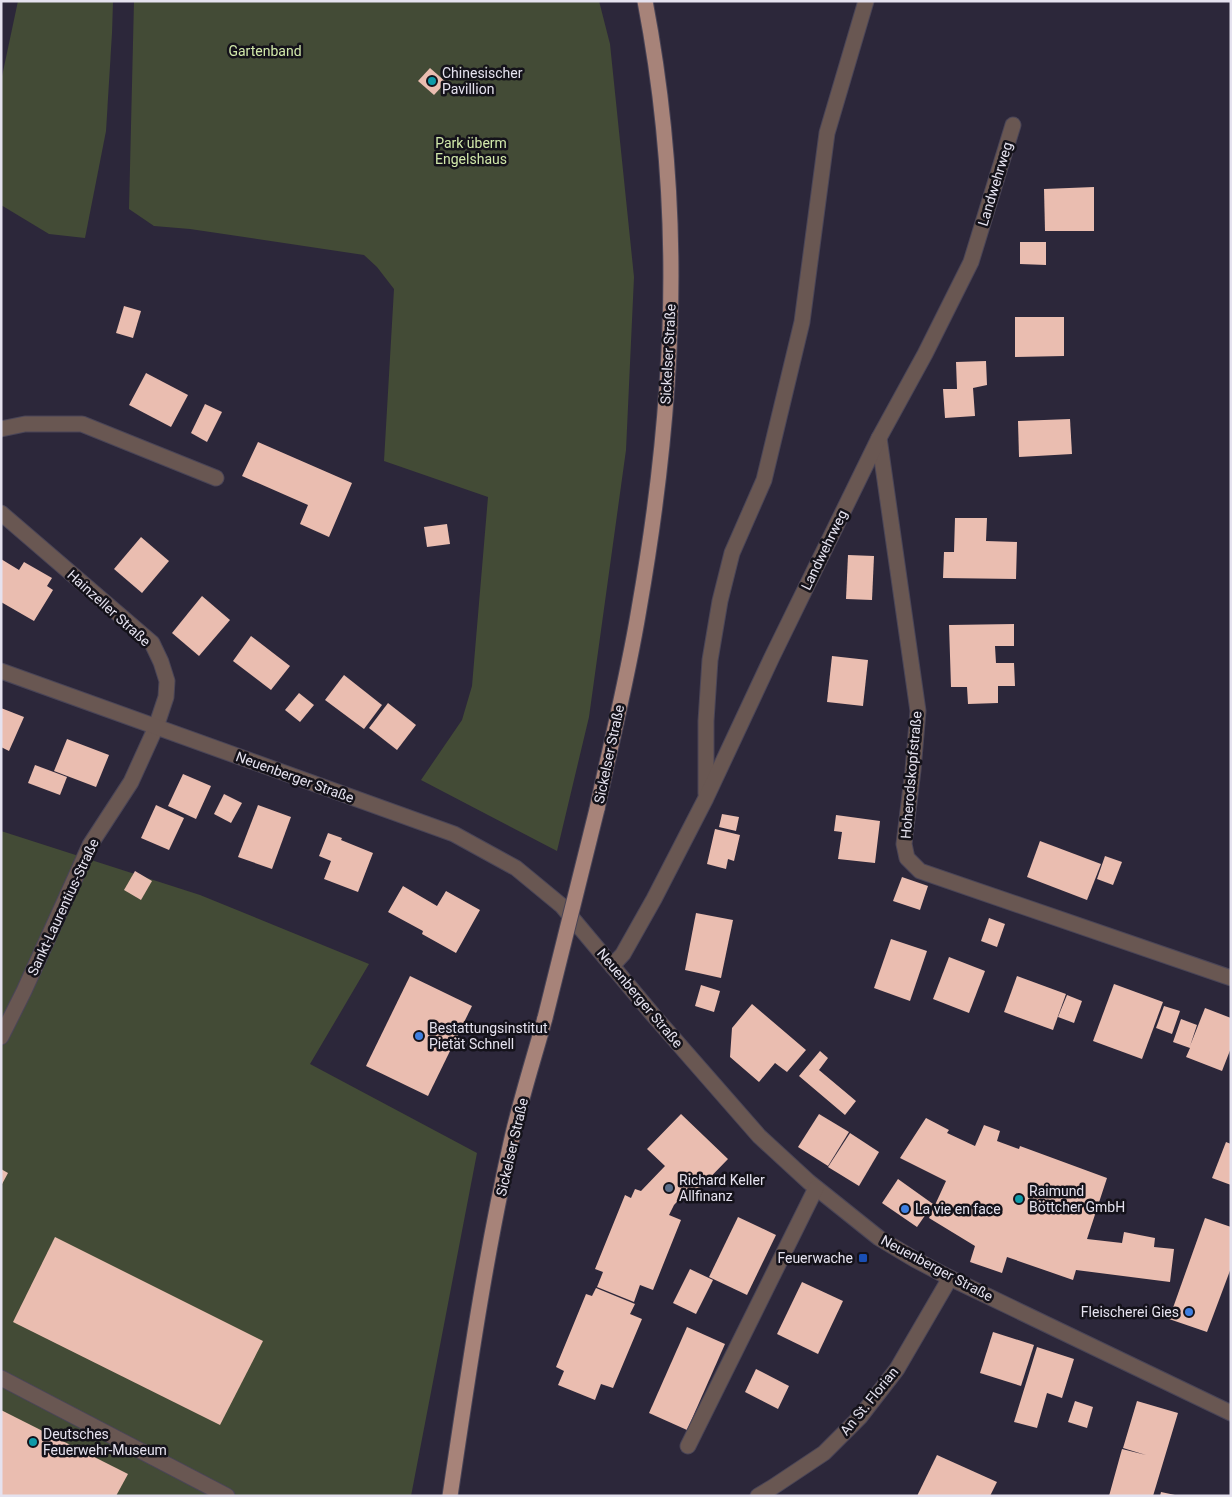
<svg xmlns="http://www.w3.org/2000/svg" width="1232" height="1497" font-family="Roboto,sans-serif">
  <rect width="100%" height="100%" fill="#2c273a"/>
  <g fill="#434b36">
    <polygon points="18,1 113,1 112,33 106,131 85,238 49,234 1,205 1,81"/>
    <polygon points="134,1 599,1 610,44 634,277 626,450 589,717 557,851 421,780 462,720 472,686 488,497 384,461 394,289 377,267 364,255 190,229 154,226 129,209"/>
    <polygon points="1,831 200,895 369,964 310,1064 477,1153 411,1496 1,1496"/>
  </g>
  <g fill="#eabdb0">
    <polygon points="430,68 446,82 434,95 418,81"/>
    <polygon points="1094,187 1094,231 1045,231 1044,189"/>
    <polygon points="1020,242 1046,242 1046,265 1020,264"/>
    <polygon points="124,306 141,311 133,338 116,333"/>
    <polygon points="1015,317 1064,317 1064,356 1015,357"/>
    <polygon points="986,361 987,385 973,388 975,416 945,418 943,389 957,389 956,362"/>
    <polygon points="146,373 188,395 171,427 129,405"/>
    <polygon points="205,404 222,412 207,442 191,433"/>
    <polygon points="1070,419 1072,454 1019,457 1018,421"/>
    <polygon points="258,442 352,483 329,537 300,524 308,505 242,476"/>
    <polygon points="955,518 987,518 986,541 1017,542 1016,579 943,578 944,552 954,552"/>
    <polygon points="447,524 450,544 427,547 424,527"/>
    <polygon points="141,537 169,561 142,593 114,569"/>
    <polygon points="848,555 874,556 872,600 846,599"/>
    <polygon points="1,559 19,570 24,562 52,578 47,586 53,590 34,621 1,602"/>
    <polygon points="202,596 230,620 199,656 172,633"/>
    <polygon points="1014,624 1014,646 995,646 996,663 1014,663 1015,686 998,686 998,703 968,704 967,687 951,687 949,625"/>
    <polygon points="251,636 290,666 271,690 233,661"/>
    <polygon points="832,656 868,660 863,706 827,702"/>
    <polygon points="344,675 382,705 364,729 325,700"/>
    <polygon points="299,693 314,705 300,722 285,710"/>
    <polygon points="388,703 416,725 397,750 369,728"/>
    <polygon points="1,708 24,717 9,751 1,747"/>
    <polygon points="67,739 109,755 96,787 54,771"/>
    <polygon points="35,765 67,777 60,795 28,783"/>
    <polygon points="183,774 211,786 196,819 168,806"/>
    <polygon points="224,794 242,803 231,823 214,814"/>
    <polygon points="156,805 184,818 169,850 141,838"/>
    <polygon points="258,805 291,817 272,869 238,857"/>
    <polygon points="722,814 739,817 736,831 719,827"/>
    <polygon points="836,815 880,821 875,863 838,859 842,832 834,831"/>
    <polygon points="715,829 740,835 734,861 728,859 726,869 707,864"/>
    <polygon points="328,833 342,838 341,840 373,853 358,892 324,879 331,861 319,856"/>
    <polygon points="1040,841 1101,864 1087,900 1027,877"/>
    <polygon points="1105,856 1122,862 1113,885 1097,879"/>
    <polygon points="135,871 152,881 141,900 124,890"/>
    <polygon points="902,877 928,886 920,910 893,901"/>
    <polygon points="403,886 437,906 446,891 480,910 456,953 422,934 423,931 388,912"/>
    <polygon points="696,913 733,920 721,978 685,970"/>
    <polygon points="989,918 1005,924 997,947 981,941"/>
    <polygon points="891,939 927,951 910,1001 874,988"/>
    <polygon points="949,957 985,971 969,1013 933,999"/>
    <polygon points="410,976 472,1006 428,1096 366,1066"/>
    <polygon points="1017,976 1066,994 1053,1030 1004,1012"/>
    <polygon points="1114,984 1163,1002 1142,1059 1093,1041"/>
    <polygon points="701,985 720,991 714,1012 695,1006"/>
    <polygon points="1067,995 1082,1001 1074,1023 1058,1017"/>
    <polygon points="752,1004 806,1050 787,1072 775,1063 759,1082 730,1057 732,1028"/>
    <polygon points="1164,1006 1180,1011 1172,1034 1156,1028"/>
    <polygon points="1205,1008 1231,1018 1231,1048 1222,1071 1186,1057 1190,1048 1173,1042 1181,1019 1197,1025 1190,1046"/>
    <polygon points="820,1051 828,1058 819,1070 856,1101 845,1115 799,1076"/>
    <polygon points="681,1114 728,1159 694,1194 689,1189 674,1205 669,1215 681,1220 653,1290 640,1285 634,1302 597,1287 603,1272 595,1269 625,1195 631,1198 635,1189 641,1191 665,1166 647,1149"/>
    <polygon points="819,1114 849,1132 828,1166 798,1147"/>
    <polygon points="926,1118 949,1130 947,1133 975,1146 984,1125 1000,1131 997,1141 1019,1149 1020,1146 1107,1178 1087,1239 1122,1243 1124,1232 1155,1238 1154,1247 1174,1249 1170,1282 1076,1270 1073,1280 1007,1257 1002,1273 970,1262 975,1246 929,1218 946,1181 900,1158"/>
    <polygon points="850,1133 879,1152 859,1186 828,1167"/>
    <polygon points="1226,1142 1231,1144 1231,1185 1212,1178"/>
    <polygon points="1,1169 8,1173 1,1186"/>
    <polygon points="898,1179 933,1204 917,1227 882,1203"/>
    <polygon points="738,1217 776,1235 747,1295 709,1277"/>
    <polygon points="1205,1218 1231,1227 1231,1268 1207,1332 1169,1319"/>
    <polygon points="55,1237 263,1341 220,1425 13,1322"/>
    <polygon points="690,1269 713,1280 696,1314 673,1303"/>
    <polygon points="802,1282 843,1301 818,1354 777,1334"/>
    <polygon points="596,1288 635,1304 630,1314 642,1319 613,1388 601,1384 595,1400 558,1385 564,1371 556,1367 586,1294 592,1296"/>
    <polygon points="687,1327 725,1344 687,1430 649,1413"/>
    <polygon points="993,1332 1034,1345 1021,1386 980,1373"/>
    <polygon points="1037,1347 1074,1359 1062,1398 1047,1393 1037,1428 1014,1422"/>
    <polygon points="756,1369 789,1386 778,1409 745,1392"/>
    <polygon points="1075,1401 1093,1407 1087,1428 1068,1422"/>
    <polygon points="1137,1401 1178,1413 1153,1496 1109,1496 1122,1449 1146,1455 1123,1448"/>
    <polygon points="1,1410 128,1474 116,1496 1,1496"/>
    <polygon points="937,1455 997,1482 990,1496 917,1496"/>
    <polygon points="1161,1492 1175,1495 1175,1496 1160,1496"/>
  </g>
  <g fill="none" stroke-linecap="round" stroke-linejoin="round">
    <defs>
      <g id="minor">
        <polyline points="1,429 25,424 82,424 216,478"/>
        <polyline points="879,438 918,711 913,770 904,844 907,858 920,871 1231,978"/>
        <polyline points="1,513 152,643 161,662 167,681 166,697 156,727 131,782 90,845 24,991 1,1037"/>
        <polyline points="1,671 454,834 516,868 562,906 654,1016 759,1136 809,1182 879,1238 914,1259 950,1278 1231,1413"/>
        <polyline points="706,794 706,721 710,660 720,601 732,553 764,480 802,322 827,133 866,1"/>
        <polyline points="612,966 623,954 654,899 706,798 772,657 879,438 925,354 971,262 1013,125"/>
        <polyline points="1,1378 227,1496"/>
        <polyline points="688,1446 816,1188"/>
        <polyline points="758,1496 773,1487 824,1453 860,1417 897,1369 950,1278"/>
      </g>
      <g id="major">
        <path d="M597,809C611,743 628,676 639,609C652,535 662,460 667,385C676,259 669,126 645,1"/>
        <path d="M450,1496C468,1376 485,1256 512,1138C521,1098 534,1058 545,1018"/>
      </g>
    </defs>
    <use href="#minor" stroke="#4a4557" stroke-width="17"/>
    <use href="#major" stroke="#4a4557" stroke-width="17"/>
    <use href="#minor" stroke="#695752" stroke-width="15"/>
    <use href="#major" stroke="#a78379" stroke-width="15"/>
    <defs>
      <polyline id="major-bridge" points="545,1018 597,809"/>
    </defs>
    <use href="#major-bridge" stroke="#4a4557" stroke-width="17" stroke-linecap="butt"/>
    <use href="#major-bridge" stroke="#a78379" stroke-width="15"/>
  </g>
  <g fill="#0f9aa8" stroke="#14121a" stroke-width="2">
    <circle cx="432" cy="81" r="5"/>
    <circle cx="1019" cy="1199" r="5"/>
    <circle cx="33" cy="1442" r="5"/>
  </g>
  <g fill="#3f7fe0" stroke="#14121a" stroke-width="2">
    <circle cx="419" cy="1036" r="5"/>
    <circle cx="905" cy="1209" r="5"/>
    <circle cx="1189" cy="1312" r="5"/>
  </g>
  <circle fill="#5c6f8a" stroke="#14121a" stroke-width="2" cx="669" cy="1188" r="5"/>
  <rect fill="#1a4fb4" stroke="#14121a" stroke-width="2" x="858" y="1253" width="10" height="10" rx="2.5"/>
  <g text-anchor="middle" stroke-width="5" stroke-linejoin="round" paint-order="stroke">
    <g font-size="14" fill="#d1e8aa" stroke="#14121a">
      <text x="265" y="56">Gartenband</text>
      <text x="471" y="148">Park überm<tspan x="471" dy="16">Engelshaus</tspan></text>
    </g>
    <g font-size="14" fill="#e5e2ef" stroke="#14121a" text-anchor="start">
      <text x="442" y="78">Chinesischer<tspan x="442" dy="16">Pavillion</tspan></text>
      <text x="429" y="1033">Bestattungsinstitut<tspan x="429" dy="16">Pietät Schnell</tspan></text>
      <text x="679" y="1185">Richard Keller<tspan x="679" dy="16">Allfinanz</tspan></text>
      <text x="1029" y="1196">Raimund<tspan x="1029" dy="16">Böttcher GmbH</tspan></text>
      <text x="915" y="1214">La vie en face</text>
      <text x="853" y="1263" text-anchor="end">Feuerwache</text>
      <text x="1179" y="1317" text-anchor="end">Fleischerei Gies</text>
      <text x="43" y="1439">Deutsches<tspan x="43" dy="16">Feuerwehr-Museum</tspan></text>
    </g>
    <g font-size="14" fill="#e5e2ef" stroke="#14121a">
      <text transform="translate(995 184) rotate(-73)" y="5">Landwehrweg</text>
      <text transform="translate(668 354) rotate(-87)" y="5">Sickelser Straße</text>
      <text transform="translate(824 550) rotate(-64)" y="5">Landwehrweg</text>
      <text transform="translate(109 608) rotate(42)" y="5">Hainzeller Straße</text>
      <text transform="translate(609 754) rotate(-78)" y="5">Sickelser Straße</text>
      <text transform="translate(911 775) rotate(-85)" y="5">Hoherodskopfstraße</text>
      <text transform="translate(295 777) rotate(20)" y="5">Neuenberger Straße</text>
      <text transform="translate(63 907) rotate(-65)" y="5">Sankt-Laurentius-Straße</text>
      <text transform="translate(640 998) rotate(50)" y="5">Neuenberger Straße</text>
      <text transform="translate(512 1147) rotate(-77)" y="5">Sickelser Straße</text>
      <text transform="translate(937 1268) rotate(28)" y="5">Neuenberger Straße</text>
      <text transform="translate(869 1401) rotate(-51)" y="5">An St. Florian</text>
    </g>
  </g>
  <rect width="1232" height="1497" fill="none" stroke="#e5e2ef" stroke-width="5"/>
</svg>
